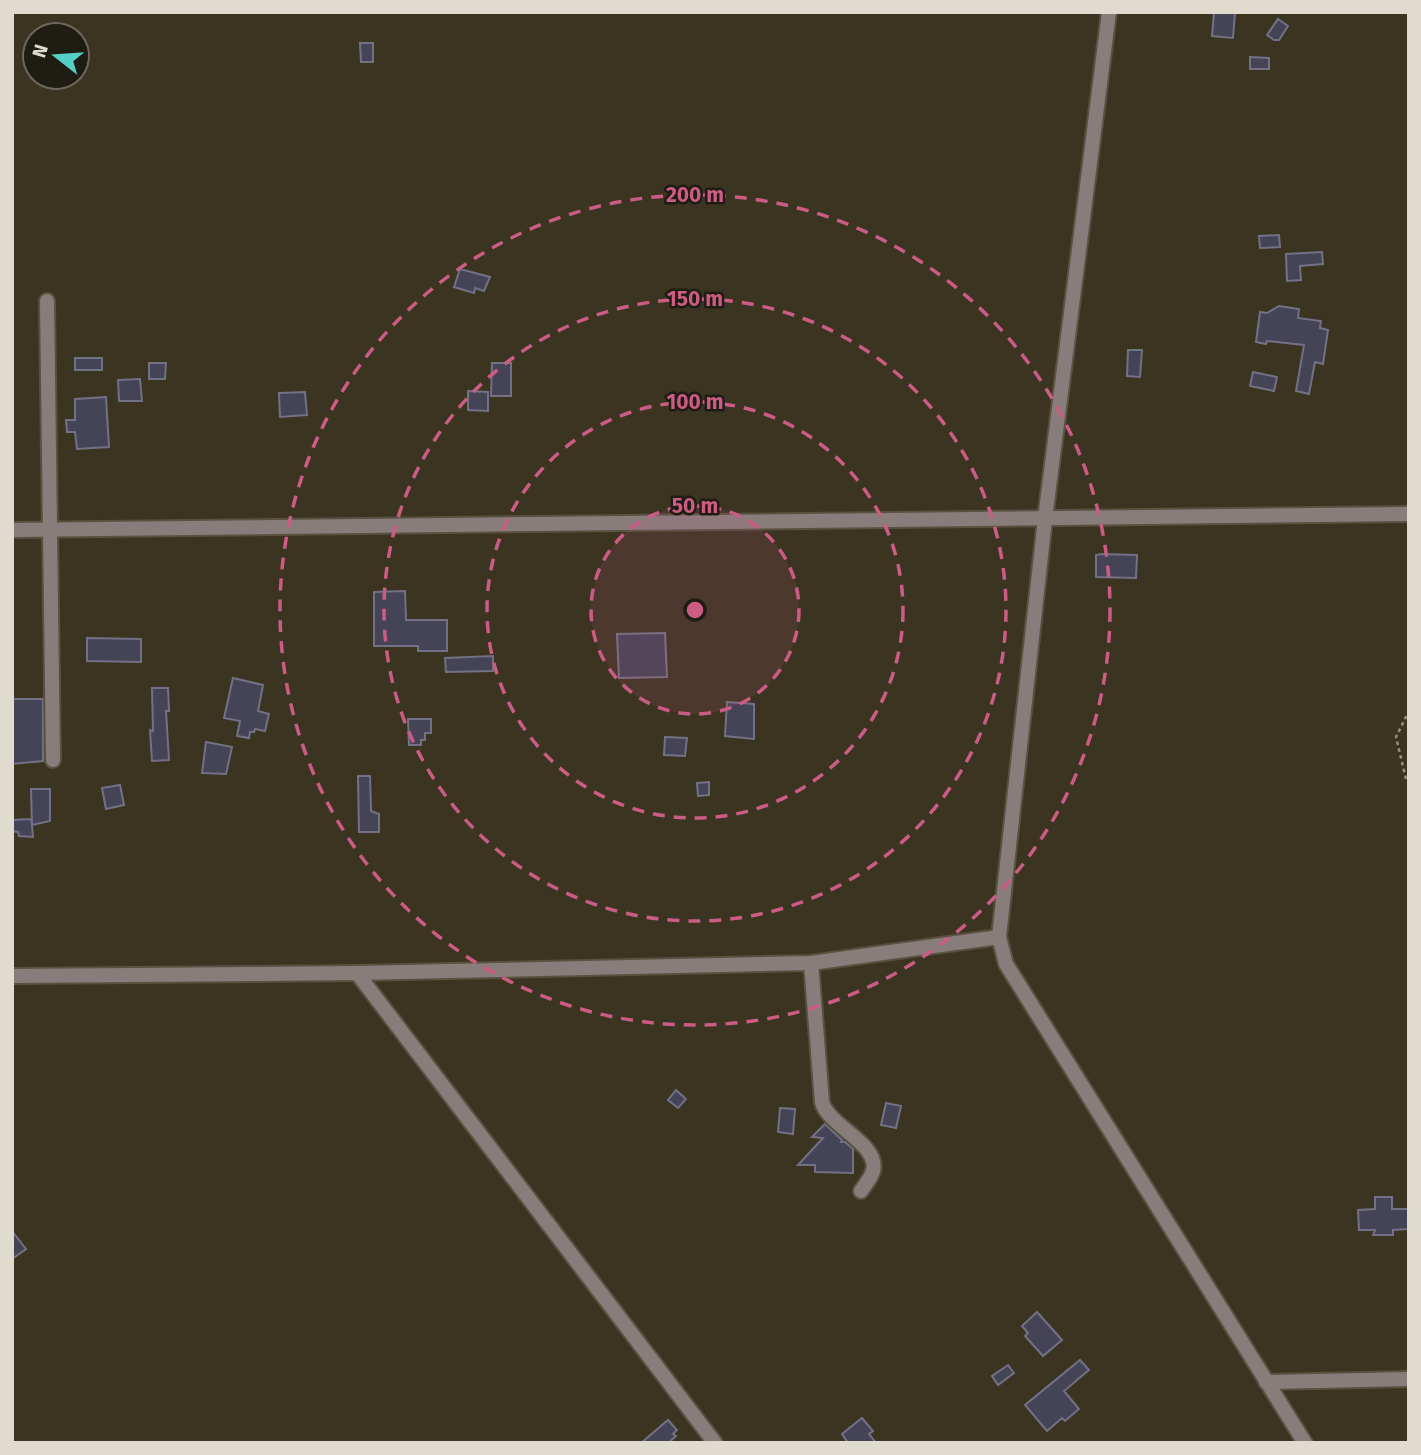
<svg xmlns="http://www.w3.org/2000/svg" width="1421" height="1455" font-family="'Fira Sans',sans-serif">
  <rect width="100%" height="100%" fill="#3b3421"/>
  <g fill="#454356" stroke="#727185" stroke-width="2">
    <polygon points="1214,12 1235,12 1233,38 1212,36"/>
    <polygon points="1278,19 1288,26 1279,40 1274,40 1267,35"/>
    <polygon points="360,43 373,43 373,62 361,62"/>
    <polygon points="1250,57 1269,58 1269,69 1250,69"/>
    <polygon points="1279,235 1280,247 1260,248 1259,236"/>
    <polygon points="1322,252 1323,264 1300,266 1301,280 1287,281 1286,254"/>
    <polygon points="460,269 490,277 484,291 475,288 474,293 454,287"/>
    <polygon points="1279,306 1299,309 1298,318 1321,321 1320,328 1328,330 1323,364 1315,362 1309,394 1296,391 1304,345 1267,341 1266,344 1256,342 1260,312 1267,313"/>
    <polygon points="1128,350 1142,350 1140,377 1127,376"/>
    <rect x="75" y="358" width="27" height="12"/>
    <polygon points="149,363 166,363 165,379 149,379"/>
    <polygon points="492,363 511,363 511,396 491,396"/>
    <polygon points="1253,372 1277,377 1274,391 1250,386"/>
    <polygon points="140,379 142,401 119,401 118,380"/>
    <polygon points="468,391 488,392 488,411 468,410"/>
    <polygon points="305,392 307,415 280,417 279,393"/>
    <polygon points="106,397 109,447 77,449 75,432 67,432 66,420 75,420 75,399"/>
    <polygon points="1102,554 1137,555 1136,578 1096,577 1096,555"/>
    <polygon points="405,591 406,620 447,620 447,651 418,651 418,646 374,646 374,592"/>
    <polygon points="665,633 667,677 619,678 617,634"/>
    <polygon points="87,638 141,639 141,662 87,661"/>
    <polygon points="493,656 493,671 446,672 445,658"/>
    <polygon points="233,678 263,685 258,711 269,714 265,731 255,729 254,732 250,732 249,738 237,736 240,721 224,718"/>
    <polygon points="152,688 168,688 169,711 166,711 169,760 152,761 150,730 153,731"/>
    <polygon points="12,699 43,699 43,761 12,764"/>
    <polygon points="727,702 754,704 754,739 725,736"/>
    <polygon points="408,719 431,719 431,733 425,733 425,740 421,740 421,745 409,745"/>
    <polygon points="665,737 687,738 685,756 664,755"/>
    <polygon points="206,742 232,747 226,774 202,773"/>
    <polygon points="358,776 370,776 371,811 379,814 379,832 359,832"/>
    <polygon points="709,782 709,795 698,796 697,783"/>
    <polygon points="120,785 124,805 106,809 102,788"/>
    <polygon points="31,789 50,789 50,821 32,825 33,837 19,836 18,832 12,831 12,820 31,819 32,824"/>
    <polygon points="676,1090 686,1099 678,1108 668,1100"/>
    <polygon points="886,1103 901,1106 896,1128 881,1125"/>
    <polygon points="780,1108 795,1109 793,1134 778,1132"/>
    <polygon points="825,1124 842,1140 841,1142 845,1142 853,1149 853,1173 815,1172 815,1165 798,1165 823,1138 812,1137"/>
    <polygon points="1375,1197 1392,1197 1392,1209 1408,1209 1408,1229 1393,1230 1393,1235 1373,1235 1375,1230 1359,1230 1358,1210 1375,1209"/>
    <polygon points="12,1231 26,1249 12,1259"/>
    <polygon points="1037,1312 1062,1340 1043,1356 1025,1336 1028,1333 1022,1326"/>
    <polygon points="1080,1360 1089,1370 1064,1391 1079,1409 1065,1421 1062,1418 1047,1431 1025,1405"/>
    <polygon points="1008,1365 1014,1373 998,1385 992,1376"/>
    <polygon points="862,1418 873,1431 869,1434 876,1443 848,1443 842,1434"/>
    <polygon points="668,1420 677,1430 673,1434 676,1436 668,1443 641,1443"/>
  </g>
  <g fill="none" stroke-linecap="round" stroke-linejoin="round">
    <defs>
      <g id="minor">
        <polyline points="1109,12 1045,519 999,937 1006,964 1305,1443"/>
        <polyline points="47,301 53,760"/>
        <polyline points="12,530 1409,514"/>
        <path d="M811,963L822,1102C828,1126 880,1144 873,1171C871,1178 865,1185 861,1191"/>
        <polyline points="357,973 715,1443"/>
        <polyline points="12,976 357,973 811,963 999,937"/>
        <polyline points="1266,1382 1409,1379"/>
      </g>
    </defs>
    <use href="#minor" stroke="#595240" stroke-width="18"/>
    <polyline stroke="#959081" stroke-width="2.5" stroke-dasharray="3.5 3.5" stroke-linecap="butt" points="1406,779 1396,737 1409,711"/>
    <use href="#minor" stroke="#897d7b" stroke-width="14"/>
  </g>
  <circle cx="695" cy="610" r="104" fill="#cc5c84" fill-opacity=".12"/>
  <g fill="none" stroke="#cc5c84" stroke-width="3.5" stroke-dasharray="12 9">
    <circle cx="695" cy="610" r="104"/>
    <circle cx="695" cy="610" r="208"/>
    <circle cx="695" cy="610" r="311"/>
    <circle cx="695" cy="610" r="415"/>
  </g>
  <circle cx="695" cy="610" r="10" fill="#cc5c84" stroke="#1f1c14" stroke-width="3.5"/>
  <g font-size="21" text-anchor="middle" font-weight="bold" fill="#cc5c84" stroke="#1f1c14" stroke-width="5" stroke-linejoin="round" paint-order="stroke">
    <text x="695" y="202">200 m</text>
    <text x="695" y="306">150 m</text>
    <text x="695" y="409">100 m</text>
    <text x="695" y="513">50 m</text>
  </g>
  <rect width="1421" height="1455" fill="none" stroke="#dfdbcf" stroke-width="28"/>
  <g transform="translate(56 56) rotate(287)"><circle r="33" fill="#1f1c14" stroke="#6c685f" stroke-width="2"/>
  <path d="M0-5L12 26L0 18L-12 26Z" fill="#55cec6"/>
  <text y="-10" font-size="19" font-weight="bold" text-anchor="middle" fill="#dfdbcf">N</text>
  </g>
</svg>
